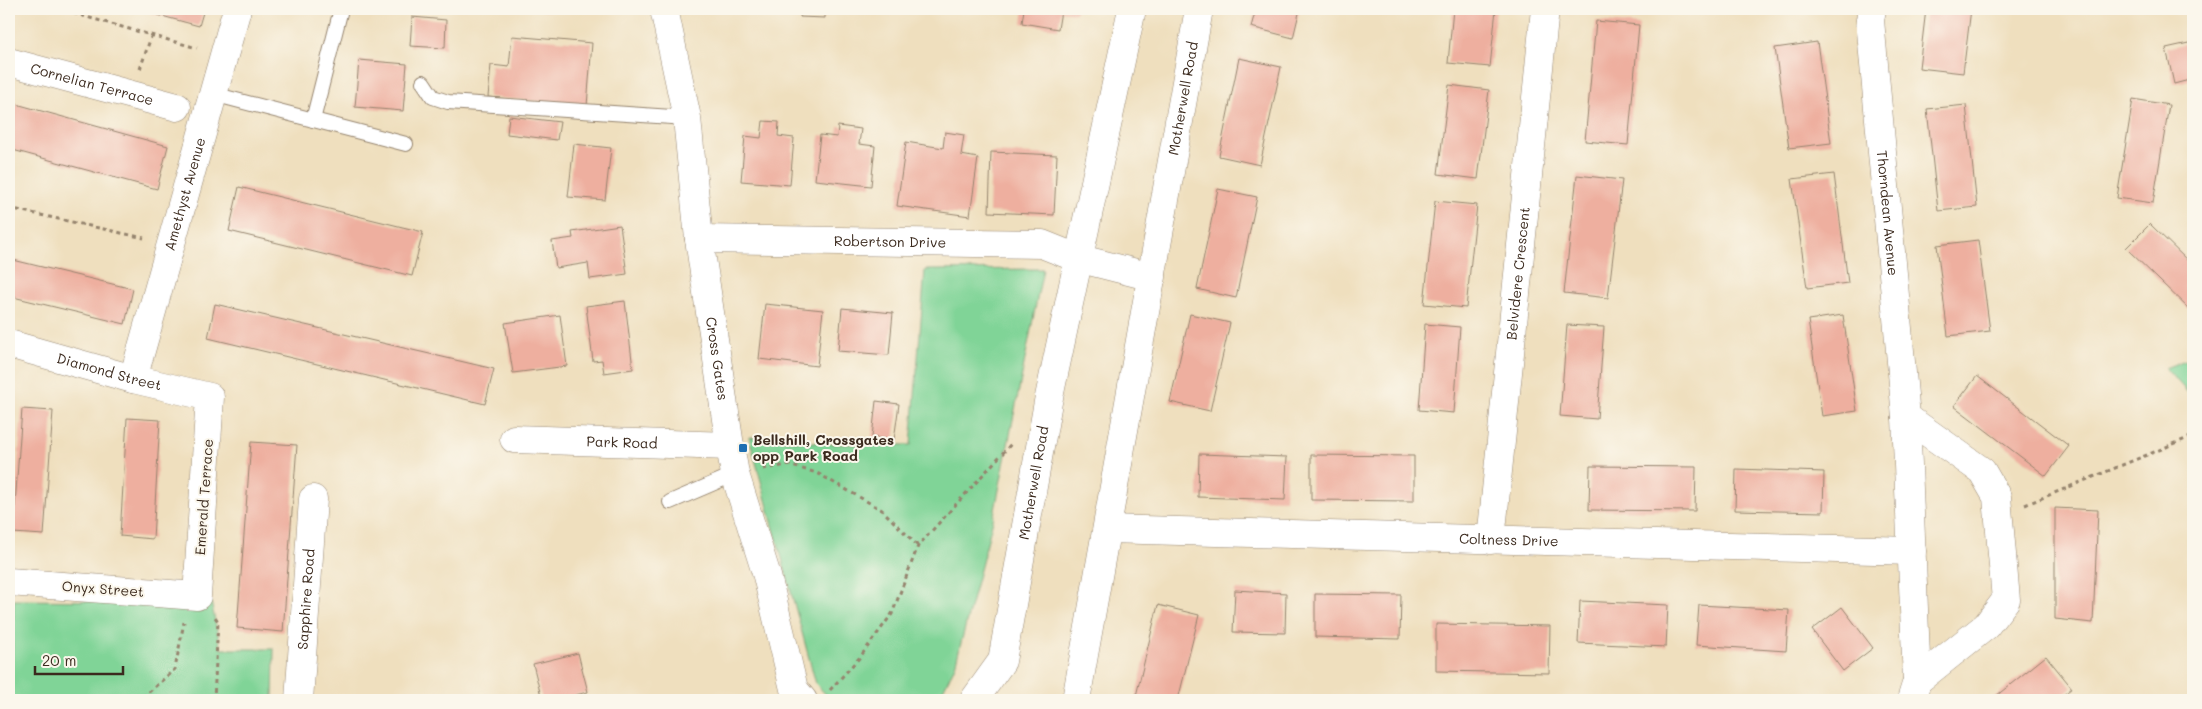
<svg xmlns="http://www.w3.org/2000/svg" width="2202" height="709" font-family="Mali,sans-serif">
  <rect width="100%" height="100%" fill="#fbf7ec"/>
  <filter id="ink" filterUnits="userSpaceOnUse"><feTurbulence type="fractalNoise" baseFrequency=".02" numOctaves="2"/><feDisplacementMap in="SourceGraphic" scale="10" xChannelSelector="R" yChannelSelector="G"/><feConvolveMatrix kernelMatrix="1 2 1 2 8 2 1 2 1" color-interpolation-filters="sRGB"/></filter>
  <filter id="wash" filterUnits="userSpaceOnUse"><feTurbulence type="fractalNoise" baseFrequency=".0096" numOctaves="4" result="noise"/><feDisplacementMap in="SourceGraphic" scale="20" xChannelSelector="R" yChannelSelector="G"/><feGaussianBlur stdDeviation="1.12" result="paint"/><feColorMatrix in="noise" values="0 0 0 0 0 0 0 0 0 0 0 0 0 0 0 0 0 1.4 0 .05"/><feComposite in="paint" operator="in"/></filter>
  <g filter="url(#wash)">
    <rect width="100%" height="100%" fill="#efdfbe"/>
    <g fill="#80d497" stroke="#5e7f5a">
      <polygon points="1043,269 993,520 955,666 942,692 930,700 831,700 816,684 749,437 837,444 911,445 925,270"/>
      <polygon points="2193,357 2193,398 2165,368"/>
      <polygon points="14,600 211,602 221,649 274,649 273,700 10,700"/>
    </g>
    <g id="blocks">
      <g fill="#eeaf9f">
        <polygon points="136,9 204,9 199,26"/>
        <rect x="542" y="9" width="47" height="2"/>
        <polygon points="801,9 825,9 825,18 800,17"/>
        <polygon points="1024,9 1076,9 1076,13 1061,11 1058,29 1022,23"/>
        <polygon points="1256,9 1300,9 1293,38 1251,27"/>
        <polygon points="1453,9 1496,9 1490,67 1448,63"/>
        <polygon points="1926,9 1971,9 1963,73 1919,68"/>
        <polygon points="412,17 446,20 445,48 410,46"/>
        <polygon points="1596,21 1639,25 1628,145 1585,141"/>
        <polygon points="512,36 592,43 587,106 488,97 491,65 509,67"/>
        <polygon points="1817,42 1831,143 1789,148 1775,48"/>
        <polygon points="2193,42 2193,79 2174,84 2166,48"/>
        <polygon points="1239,58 1281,67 1260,165 1219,156"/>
        <polygon points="359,60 407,64 403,111 355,107"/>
        <polygon points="1449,85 1489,90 1478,179 1438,174"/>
        <polygon points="2133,99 2169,105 2153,203 2117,198"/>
        <polygon points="9,102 168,146 157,189 9,149"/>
        <polygon points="1966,105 1977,207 1938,211 1927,109"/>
        <polygon points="509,116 560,122 557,140 507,134"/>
        <polygon points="763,121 779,122 778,136 794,138 790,185 741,181 745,136 761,138"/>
        <polygon points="838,126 861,129 859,144 875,146 871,186 815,180 820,135 837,137"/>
        <polygon points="945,132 964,135 961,155 978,158 970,216 897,206 906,142 943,148"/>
        <polygon points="574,144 611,148 605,200 568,197"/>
        <polygon points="991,152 1057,155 1054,215 989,212"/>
        <polygon points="1834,174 1848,283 1807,288 1792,179"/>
        <polygon points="1577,175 1622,180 1608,298 1564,293"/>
        <polygon points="239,187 423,232 412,276 229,231"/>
        <polygon points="1218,189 1257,197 1236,298 1197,289"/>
        <polygon points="1435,201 1477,205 1466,308 1424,304"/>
        <polygon points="2150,224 2193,266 2193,313 2126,248"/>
        <polygon points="620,225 627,274 590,279 588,263 556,268 552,241 573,238 572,232"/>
        <polygon points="1978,240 1990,331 1948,336 1937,245"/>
        <polygon points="9,259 133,289 125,324 9,296"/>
        <polygon points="625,301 633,369 604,373 602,360 593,361 586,306"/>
        <polygon points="215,304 494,369 485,404 208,338"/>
        <polygon points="765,304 823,310 817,366 759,359"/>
        <polygon points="842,308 893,313 889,355 838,351"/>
        <polygon points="1190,314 1230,323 1210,411 1170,402"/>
        <polygon points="560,315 567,366 513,373 505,323"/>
        <polygon points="1843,315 1857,411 1822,416 1808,320"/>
        <polygon points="1425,324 1460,327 1454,413 1419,410"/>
        <polygon points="1567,325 1604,327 1597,419 1560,416"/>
        <polygon points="1977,376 2069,446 2046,476 1954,406"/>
        <polygon points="876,401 899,404 894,440 872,437"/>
        <polygon points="22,409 53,411 44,535 13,533"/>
        <polygon points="127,418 160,420 153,539 120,536"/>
        <polygon points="251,442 297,445 283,632 237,628"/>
        <polygon points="1199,454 1287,457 1285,500 1198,497"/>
        <polygon points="1311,455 1414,456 1414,501 1311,500"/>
        <polygon points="1590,466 1696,467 1695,511 1589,510"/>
        <polygon points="1736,469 1824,472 1823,512 1735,510"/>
        <polygon points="2055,508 2098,510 2093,623 2055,619"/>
        <polygon points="1235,590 1286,593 1285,633 1233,632"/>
        <polygon points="1315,594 1401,595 1400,639 1315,637"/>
        <polygon points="1580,601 1668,605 1666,647 1578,643"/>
        <polygon points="1158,605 1199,615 1178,700 1135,700"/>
        <polygon points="1699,605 1789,610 1786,651 1696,645"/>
        <polygon points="1842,607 1873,648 1843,671 1812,630"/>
        <polygon points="1436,624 1550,626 1549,673 1436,671"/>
        <polygon points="578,653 588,692 575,695 577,700 542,700 533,664"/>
        <polygon points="2046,656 2072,688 2057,700 1991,700"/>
      </g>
    </g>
  </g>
  <g filter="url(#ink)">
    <use href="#blocks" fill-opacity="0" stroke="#95846e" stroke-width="1"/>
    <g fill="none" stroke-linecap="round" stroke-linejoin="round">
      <defs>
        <g id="service">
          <polyline points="423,82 433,97 448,102 687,118"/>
          <polyline points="213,94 406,144"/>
          <polyline points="313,120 341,9"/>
          <polyline points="670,502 735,474"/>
        </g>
        <g id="minor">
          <path id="s1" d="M1872,9L1870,20L1906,417L1917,681L1911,700"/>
          <path id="s2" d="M9,62L177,107"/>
          <path id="s3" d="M699,239L1042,244L1077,258L1152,277"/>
          <path id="s4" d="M9,344L133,379L210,397L197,596L9,582"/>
          <path id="s5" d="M133,379L237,9"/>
          <polyline points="1906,417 1982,471 1997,497 2006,600 1986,626 1917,681"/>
          <path id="s6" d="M514,439L730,446"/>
          <path id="s7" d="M1107,529L1912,551"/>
          <path id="s8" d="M1491,540L1545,9"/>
          <path id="s9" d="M299,700L313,499"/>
          <path id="s10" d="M1076,700L1199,9"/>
        </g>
        <g id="primary">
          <path id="s11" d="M664,9L687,118L699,239L730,446L735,474L767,576L794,689L803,700"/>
          <path id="s12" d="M974,700L1002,661L1048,402L1132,9"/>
        </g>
      </defs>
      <use href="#service" stroke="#95846e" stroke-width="16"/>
      <use href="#minor" stroke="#95846e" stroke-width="29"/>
      <use href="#primary" stroke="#95846e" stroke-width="29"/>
      <g stroke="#95846e" stroke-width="3" stroke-dasharray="4 4" stroke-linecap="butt">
        <polyline points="58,9 197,48"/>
        <polyline points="140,69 152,34"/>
        <polyline points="9,208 144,238"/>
        <polyline points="763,469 788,465 817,473 882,510 918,546"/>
        <polyline points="2025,505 2193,436"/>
        <polyline points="830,690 860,657 892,614 918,546 1011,444"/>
        <polyline points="87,700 142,698 175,669 184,622"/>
        <polyline points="214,700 218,621 215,617"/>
      </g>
      <use href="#service" stroke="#fff" stroke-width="14"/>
      <use href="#minor" stroke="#fff" stroke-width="28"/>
      <use href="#primary" stroke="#fff" stroke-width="28"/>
    </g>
  </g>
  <rect fill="#1f6fb2" stroke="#fbf7ec" stroke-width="2" x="738" y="443" width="10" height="10" rx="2.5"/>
  <g text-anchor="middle" stroke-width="4" stroke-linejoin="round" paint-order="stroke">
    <g font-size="14" fill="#3b2a1e" stroke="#fbf7ec">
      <text dy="5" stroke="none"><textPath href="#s2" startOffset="86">Cornelian Terrace</textPath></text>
      <text dy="5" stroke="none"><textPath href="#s10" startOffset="611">Motherwell Road</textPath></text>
      <text dy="5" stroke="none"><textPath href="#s5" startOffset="192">Amethyst Avenue</textPath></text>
      <text dy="5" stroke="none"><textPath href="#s1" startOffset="205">Thorndean Avenue</textPath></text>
      <text dy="5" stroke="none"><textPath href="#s3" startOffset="191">Robertson Drive</textPath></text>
      <text dy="5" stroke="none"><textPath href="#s8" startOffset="268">Belvidere Crescent</textPath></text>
      <text dy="5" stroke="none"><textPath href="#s11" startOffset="354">Cross Gates</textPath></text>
      <text dy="5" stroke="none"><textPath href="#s4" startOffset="104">Diamond Street</textPath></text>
      <text dy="5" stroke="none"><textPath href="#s6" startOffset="108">Park Road</textPath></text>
      <text dy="5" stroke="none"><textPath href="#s12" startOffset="229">Motherwell Road</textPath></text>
      <text transform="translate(204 497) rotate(-86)" y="5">Emerald Terrace</text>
      <text dy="5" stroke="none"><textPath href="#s7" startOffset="402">Coltness Drive</textPath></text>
      <text transform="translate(103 589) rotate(4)" y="5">Onyx Street</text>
      <text dy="5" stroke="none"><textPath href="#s9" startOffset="101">Sapphire Road</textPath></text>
    </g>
    <g font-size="14" font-weight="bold" fill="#3b2a1e" stroke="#fbf7ec" text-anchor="start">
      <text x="753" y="445">Bellshill, Crossgates<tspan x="753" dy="16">opp Park Road</tspan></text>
    </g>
  </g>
  <rect width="2202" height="709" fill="none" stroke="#fbf7ec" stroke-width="30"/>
  <path d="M35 666v8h88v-8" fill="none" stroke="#3b2a1e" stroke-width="2.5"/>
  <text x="42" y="666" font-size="15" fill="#3b2a1e" stroke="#fbf7ec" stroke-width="4" paint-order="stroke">20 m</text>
</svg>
